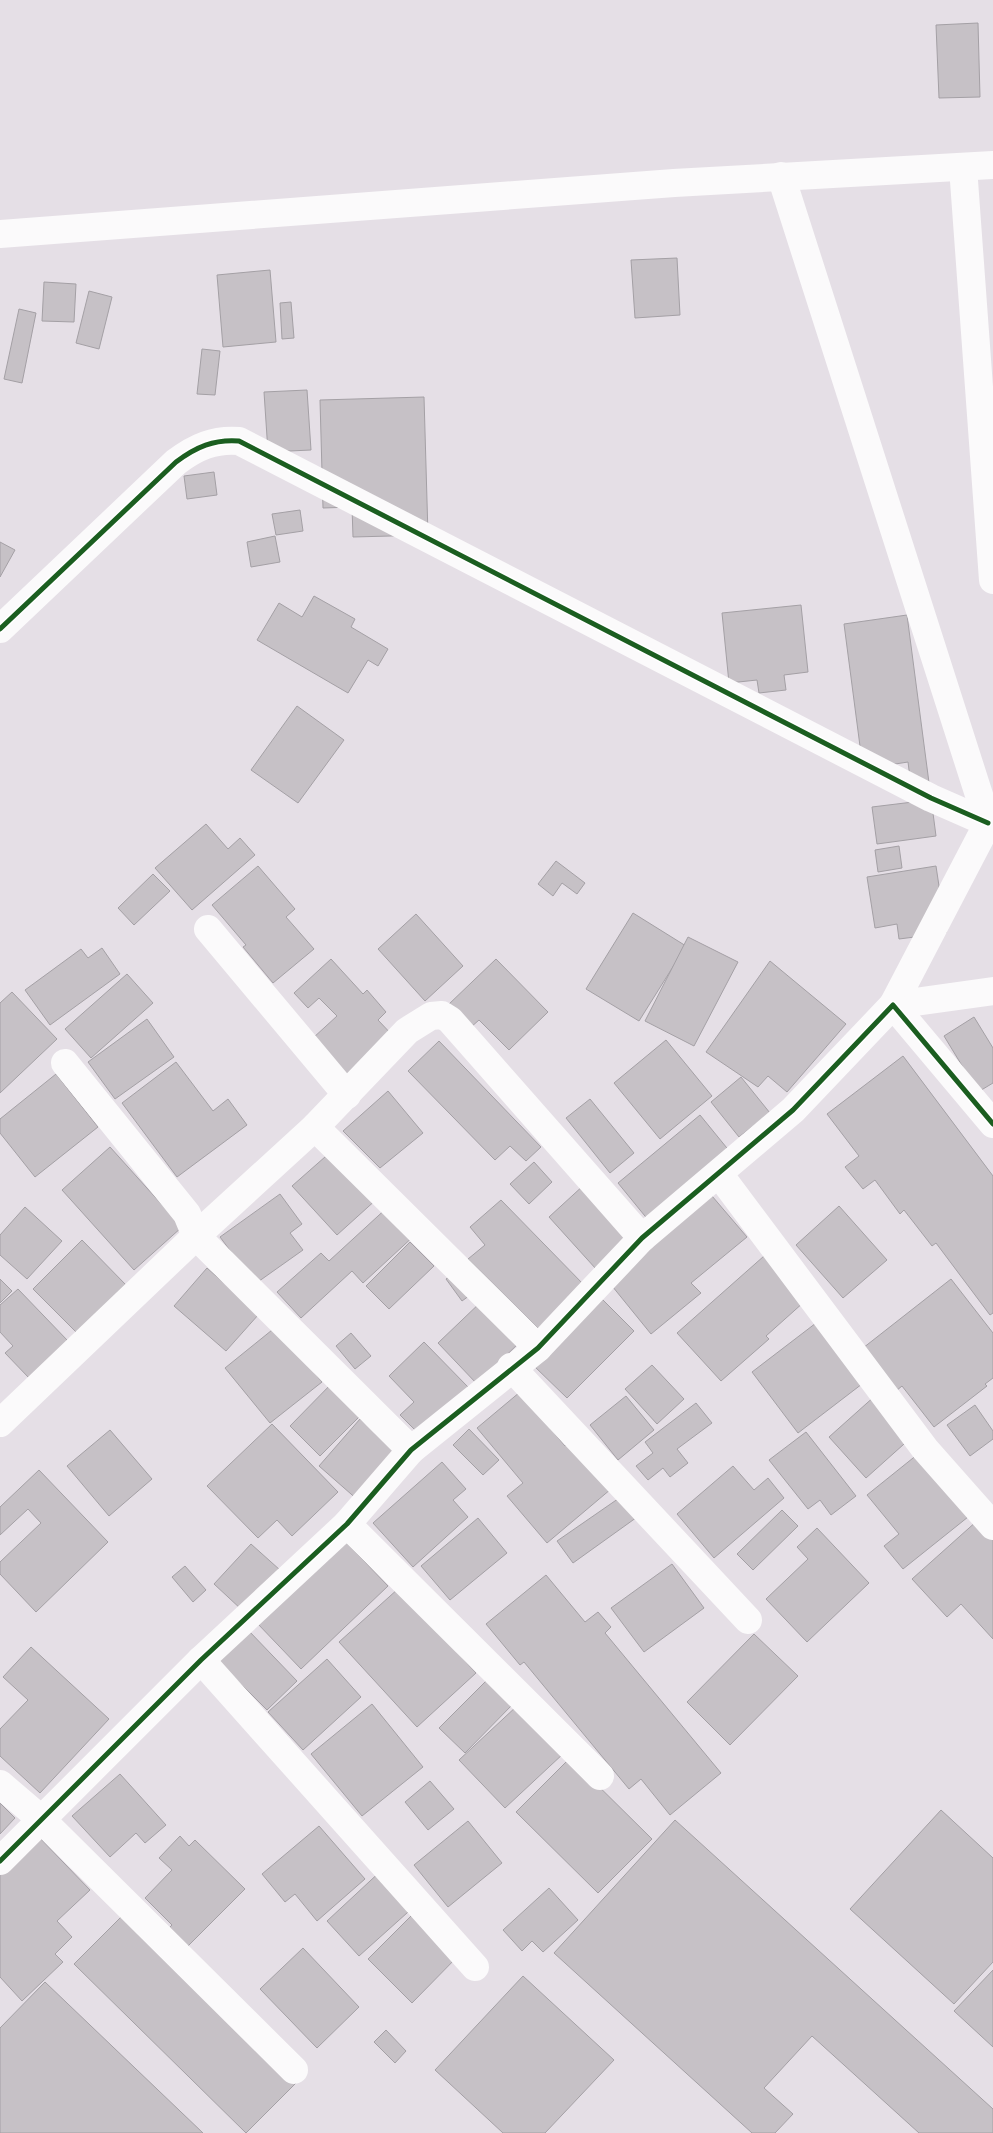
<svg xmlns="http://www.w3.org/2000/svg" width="993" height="2133" font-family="'Fira Sans Condensed',sans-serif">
  <rect width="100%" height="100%" fill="#e5dfe6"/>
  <g fill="#c6c1c6" stroke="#a4a0a5">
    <polygon points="978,23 980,97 939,98 936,25"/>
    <polygon points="677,258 680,315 635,318 631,260"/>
    <polygon points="270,270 276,342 223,347 217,275"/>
    <polygon points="44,282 76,284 74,322 42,321"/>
    <polygon points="89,291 112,297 99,349 76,343"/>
    <polygon points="291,302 294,338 282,339 280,303"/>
    <polygon points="19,309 36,313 22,383 4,379"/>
    <polygon points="202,349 220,351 215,395 197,394"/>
    <polygon points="307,390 311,450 268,452 264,392"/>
    <polygon points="424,397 428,535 353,537 352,507 323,508 320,400"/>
    <polygon points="214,472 217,495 187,499 184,476"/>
    <polygon points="300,510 303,531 276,535 272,514"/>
    <polygon points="275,536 280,562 251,567 247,542"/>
    <polygon points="0,542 15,550 0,577"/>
    <polygon points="314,596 355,619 351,627 388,649 378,666 368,660 348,693 257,640 279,603 302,617"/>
    <polygon points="801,605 808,672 784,675 786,690 759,693 757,680 729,683 722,613"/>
    <polygon points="907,615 936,836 877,844 872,807 913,802 908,762 863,769 844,624"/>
    <polygon points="297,706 344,740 298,803 251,770"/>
    <polygon points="206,824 228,849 240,838 255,855 192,910 155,868"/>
    <polygon points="899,846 902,868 878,872 875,850"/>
    <polygon points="556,861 585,883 577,894 562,883 553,896 538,884"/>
    <polygon points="258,866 295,909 286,917 314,949 273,983 243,947 246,945 212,905"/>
    <polygon points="936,866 946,933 899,939 897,924 875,928 867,877"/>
    <polygon points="153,874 170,891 134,925 118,908"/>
    <polygon points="633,913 686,946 639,1021 586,989"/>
    <polygon points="416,914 463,966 425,1001 378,949"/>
    <polygon points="688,937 738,962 694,1046 645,1021"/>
    <polygon points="102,948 120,974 50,1025 25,990 81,949 88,958"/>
    <polygon points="331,959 363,994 367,990 386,1012 378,1020 395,1038 350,1078 313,1038 337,1016 319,998 308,1008 294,993"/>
    <polygon points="496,959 548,1012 509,1050 479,1020 470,1028 448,1005"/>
    <polygon points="770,961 846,1024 787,1092 768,1076 758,1087 706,1052"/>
    <polygon points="127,974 153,1003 91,1058 65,1029"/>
    <polygon points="12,992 57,1039 0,1093 0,1003"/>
    <polygon points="974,1017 993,1048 993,1083 978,1092 944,1036"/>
    <polygon points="147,1019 174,1057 115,1099 88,1062"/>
    <polygon points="666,1040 712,1096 660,1139 614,1083"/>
    <polygon points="439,1041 541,1147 526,1161 510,1146 495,1160 408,1071"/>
    <polygon points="903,1056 993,1176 993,1313 990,1315 936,1243 932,1246 904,1210 900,1214 875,1180 863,1189 845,1167 859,1156 827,1114"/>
    <polygon points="176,1062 213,1111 228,1099 247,1125 177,1177 122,1103"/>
    <polygon points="56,1074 98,1127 35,1177 0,1133 0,1119"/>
    <polygon points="741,1077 770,1113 739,1137 711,1102"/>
    <polygon points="388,1091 423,1133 380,1168 343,1131"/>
    <polygon points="590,1099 634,1153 610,1173 566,1118"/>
    <polygon points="700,1115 731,1153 649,1221 618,1183"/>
    <polygon points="110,1147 182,1227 134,1270 62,1190"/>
    <polygon points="334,1149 378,1198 337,1235 292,1186"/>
    <polygon points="534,1162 552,1182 529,1204 510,1184"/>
    <polygon points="585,1184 633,1236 596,1269 549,1217"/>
    <polygon points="280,1194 302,1224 290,1233 303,1250 255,1284 220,1237"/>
    <polygon points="712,1196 747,1237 691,1283 701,1293 651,1334 608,1281"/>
    <polygon points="501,1200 585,1286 538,1328 468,1259 485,1245 470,1227"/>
    <polygon points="390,1205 416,1234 363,1283 352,1271 301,1318 277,1292 321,1253 329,1261"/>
    <polygon points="839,1206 887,1260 843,1298 796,1245"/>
    <polygon points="25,1207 62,1241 27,1279 0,1255 0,1235"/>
    <polygon points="82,1240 127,1286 78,1334 33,1289"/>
    <polygon points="410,1242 434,1266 389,1309 366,1286"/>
    <polygon points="764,1256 804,1302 766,1336 769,1339 721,1381 677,1333"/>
    <polygon points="207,1268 259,1314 226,1351 174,1306"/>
    <polygon points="457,1271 473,1293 462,1301 446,1279"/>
    <polygon points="0,1279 12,1291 0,1303"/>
    <polygon points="951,1279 993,1333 993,1378 985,1384 987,1386 934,1427 902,1386 896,1391 863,1348"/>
    <polygon points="18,1289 68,1341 29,1378 5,1353 13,1346 0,1332 0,1305"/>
    <polygon points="484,1299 523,1339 477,1384 438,1343"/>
    <polygon points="602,1299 634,1331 567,1398 534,1366"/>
    <polygon points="816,1323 862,1384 798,1433 752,1372"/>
    <polygon points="277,1326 322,1382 270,1423 225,1368"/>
    <polygon points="351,1333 371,1356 355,1369 336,1346"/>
    <polygon points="424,1342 468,1387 419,1434 400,1415 414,1402 389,1376"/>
    <polygon points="652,1365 684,1399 657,1424 625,1389"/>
    <polygon points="337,1378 368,1408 320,1456 290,1426"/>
    <polygon points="520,1392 565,1446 571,1441 611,1489 547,1543 507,1496 523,1483 477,1428"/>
    <polygon points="876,1395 913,1436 866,1478 829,1437"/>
    <polygon points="626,1396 654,1430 618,1460 590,1425"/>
    <polygon points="696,1403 712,1423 677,1449 688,1463 670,1477 663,1468 648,1480 636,1466 653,1453 645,1442"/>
    <polygon points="975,1405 993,1431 993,1439 970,1456 947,1425"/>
    <polygon points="360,1419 400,1453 359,1501 319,1466"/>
    <polygon points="272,1424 338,1492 292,1536 277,1520 258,1538 207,1486"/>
    <polygon points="469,1429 499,1460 483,1475 453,1445"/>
    <polygon points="110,1430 152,1479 109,1516 67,1466"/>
    <polygon points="806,1432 856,1496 831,1515 820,1500 808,1509 769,1460"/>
    <polygon points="918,1454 968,1517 903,1569 884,1546 899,1534 867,1495"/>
    <polygon points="442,1462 466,1489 453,1500 468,1517 413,1567 373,1523"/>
    <polygon points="733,1466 754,1490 768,1478 784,1498 714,1558 677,1514"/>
    <polygon points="39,1470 108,1542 36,1612 0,1574 0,1562 41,1523 28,1509 0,1535 0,1507"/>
    <polygon points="625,1494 640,1515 573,1563 557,1541"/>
    <polygon points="782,1510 798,1526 753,1570 737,1554"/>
    <polygon points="478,1518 507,1553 450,1600 421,1566"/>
    <polygon points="978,1520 993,1536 993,1639 961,1604 947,1617 912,1579"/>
    <polygon points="817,1528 869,1583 807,1642 766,1599 808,1559 797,1547"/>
    <polygon points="344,1540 388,1586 301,1669 257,1623"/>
    <polygon points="251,1544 280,1570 242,1610 214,1584"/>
    <polygon points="672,1564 704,1608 644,1652 611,1608"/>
    <polygon points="185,1566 206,1590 193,1602 172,1577"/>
    <polygon points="546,1575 585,1622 598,1612 611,1627 605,1633 721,1773 670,1815 641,1779 629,1789 524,1662 520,1665 486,1624"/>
    <polygon points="399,1588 476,1673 417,1727 339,1642"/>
    <polygon points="248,1630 297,1681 267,1710 217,1660"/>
    <polygon points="754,1634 798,1676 730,1745 687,1702"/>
    <polygon points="31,1647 109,1719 40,1793 0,1756 0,1729 28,1700 3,1677"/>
    <polygon points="327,1659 361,1697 303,1750 268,1712"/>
    <polygon points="488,1679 513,1704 465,1753 439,1728"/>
    <polygon points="372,1704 423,1767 362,1816 311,1754"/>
    <polygon points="518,1705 564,1753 505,1808 459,1760"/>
    <polygon points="570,1758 652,1839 598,1893 516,1812"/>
    <polygon points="120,1774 166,1825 145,1843 136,1833 110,1857 72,1816"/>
    <polygon points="430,1781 454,1809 428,1830 405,1802"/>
    <polygon points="0,1803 15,1818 0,1834"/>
    <polygon points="941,1810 993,1858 993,1962 954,2004 850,1909"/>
    <polygon points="675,1820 993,2109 993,2133 919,2133 812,2036 764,2088 793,2114 775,2133 752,2133 554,1953"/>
    <polygon points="468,1821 502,1863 448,1907 414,1865"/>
    <polygon points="319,1826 365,1879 317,1921 295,1894 285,1902 262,1874"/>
    <polygon points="38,1836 90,1890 57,1921 72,1937 55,1954 63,1962 22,2001 0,1977 0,1873"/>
    <polygon points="180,1836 189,1846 195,1840 245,1889 186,1948 167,1930 172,1925 145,1898 172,1870 159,1858"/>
    <polygon points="384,1868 417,1904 359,1956 327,1921"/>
    <polygon points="549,1888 578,1920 543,1952 532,1941 522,1951 503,1930"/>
    <polygon points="417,1910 461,1953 412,2003 368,1959"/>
    <polygon points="126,1912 297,2082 246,2133 74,1964"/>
    <polygon points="303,1948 359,2007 317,2048 260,1989"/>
    <polygon points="993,1970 993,2047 954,2011"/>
    <polygon points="523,1976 614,2060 545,2133 503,2133 435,2070"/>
    <polygon points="45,1982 203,2133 0,2133 0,2028"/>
    <polygon points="386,2030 406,2051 395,2063 374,2042"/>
  </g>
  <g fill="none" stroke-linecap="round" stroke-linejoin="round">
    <g stroke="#fbfafb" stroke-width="28">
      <polyline points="963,167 993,580"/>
      <polyline points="781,176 988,823 893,1005 993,991"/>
      <path d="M0,629L176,462C196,447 214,439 239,441L931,798L988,823"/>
      <polyline points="208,929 347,1095"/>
      <polyline points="65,1063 187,1214 196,1236 411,1450"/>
      <polyline points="315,1127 538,1348"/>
      <polyline points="719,1174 925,1449 993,1526"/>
      <polyline points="511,1367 748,1620"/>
      <polyline points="0,1423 196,1236 315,1127 407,1031 431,1016 442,1015 450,1020 642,1238"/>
      <polyline points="347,1524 600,1776"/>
      <polyline points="201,1660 475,1967"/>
      <polyline points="0,1784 42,1820 294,2070"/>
      <polyline points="0,1861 201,1660 347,1524 411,1450 538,1348 642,1238 793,1110 893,1005 993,1124"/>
    </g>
    <polyline stroke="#fbfafb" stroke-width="28" points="0,234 674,183 993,165"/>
    <defs>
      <g id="cycleway">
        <path d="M0,629L176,462C196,447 214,439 239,441L931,798L988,823"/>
        <polyline points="0,1861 201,1660 347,1524 411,1450 538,1348 642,1238 793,1110 893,1005 993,1124"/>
      </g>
    </defs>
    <use href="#cycleway" stroke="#fff" stroke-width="8"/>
    <use href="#cycleway" stroke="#1b5e20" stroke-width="5"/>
  </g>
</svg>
